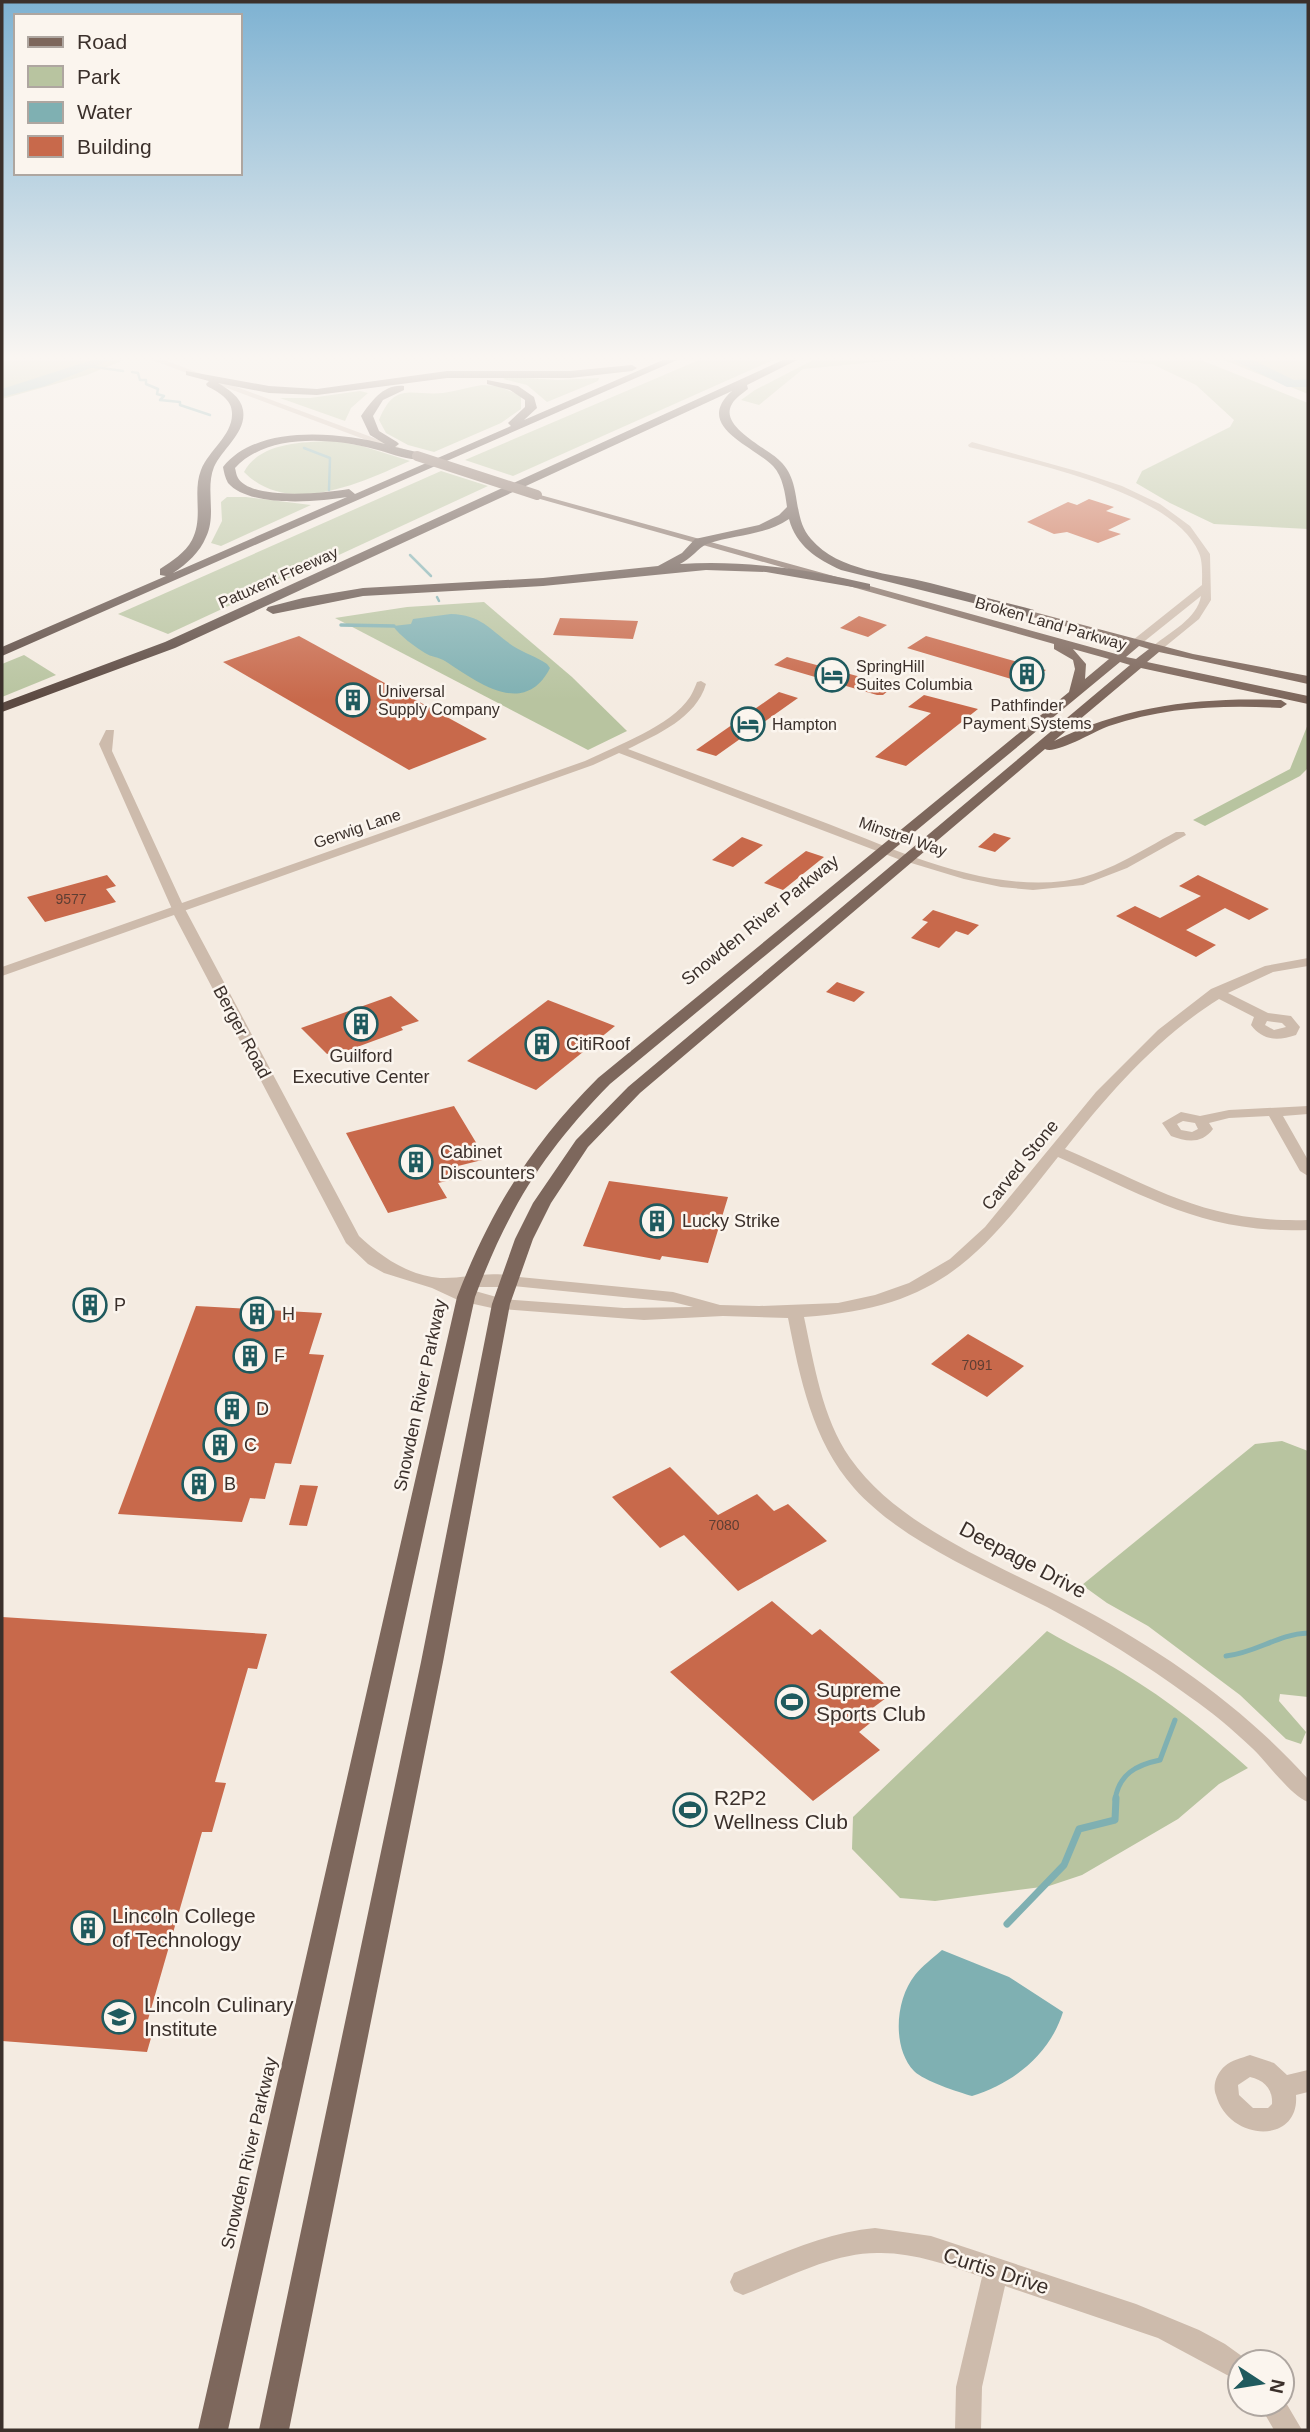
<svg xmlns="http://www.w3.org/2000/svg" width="1310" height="2432" font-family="Arial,sans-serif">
  <rect width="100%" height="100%" fill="#f4ebe1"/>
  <g fill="#b8c4a0">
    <polygon points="2,360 124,360 87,375 2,399"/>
    <polygon points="699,360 773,360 513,476 465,460"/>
    <polygon points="813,360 897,360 803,369 759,405 741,400 755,390"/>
    <polygon points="1095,360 1201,360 1308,403 1308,529 1214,524 1170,503 1136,483 1142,471 1230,427 1234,420 1196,385 1152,364"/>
    <polygon points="1224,360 1308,360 1308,394"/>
    <polygon points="506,377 558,380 599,378 598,381 547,402 527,385 503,379"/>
    <path d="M482,385L498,386L521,396V409L501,423L434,452L408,445L386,433L379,420C395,381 411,396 443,393C456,391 470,387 482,385Z"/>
    <polygon points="360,391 368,393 351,408 345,421 280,398 310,398"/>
    <path d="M334,441L362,446L410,461C362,482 289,518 244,472C260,442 303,442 334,441Z"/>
    <polygon points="441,471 488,486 168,634 118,614"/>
    <polygon points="227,497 246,497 311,505 221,546 211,543 222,521 221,502"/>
    <polygon points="484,602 572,677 627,731 588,750 335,618 407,607"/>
    <polygon points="24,655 56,675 2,697 2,664"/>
    <polygon points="1308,724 1308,768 1300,776 1205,826 1193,820 1290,769"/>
    <polygon points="1282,1441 1308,1451 1308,1697 1280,1694 1279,1701 1306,1732 1301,1744 1286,1739 1240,1695 1148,1626 1107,1603 1082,1585 1255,1444"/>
    <path d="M1047,1631C1072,1646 1099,1658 1123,1673C1168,1700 1209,1733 1248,1768L1219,1784L1178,1819L1082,1875L1049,1886L980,1895L935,1901L900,1898L852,1849L853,1817Z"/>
  </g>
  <g fill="#7fb0b2">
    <path d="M451,614C482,615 490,630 513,646C524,653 537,657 547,664L550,668C524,719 476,681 445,661C439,657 431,657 425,653C414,646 400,636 393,626L411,624L413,619Z"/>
    <path d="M942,1950L1009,1977L1063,2012C1050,2054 1014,2083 972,2096C958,2092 924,2081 914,2071C892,2048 895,2000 915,1975C922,1966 933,1958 942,1950Z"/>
  </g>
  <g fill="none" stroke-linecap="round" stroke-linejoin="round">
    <g stroke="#7fb0b2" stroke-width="2.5">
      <polyline points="88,366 123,371"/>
      <polyline points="132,372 138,373 140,380 146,380 146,384 158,389 157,394 164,396 160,400 180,402 180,405 210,415"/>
      <polyline points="304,448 330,458 329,490"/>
      <polyline points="410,555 431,576"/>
      <polyline points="437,597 439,601"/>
    </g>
    <polyline stroke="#7fb0b2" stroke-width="3.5" points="341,625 394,626"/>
    <g stroke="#7fb0b2" stroke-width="5">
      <path d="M1226,1656C1256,1653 1278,1634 1308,1633"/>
      <path d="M1115,1800C1119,1774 1136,1765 1160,1760L1175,1720"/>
    </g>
    <polyline stroke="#7fb0b2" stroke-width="7" points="1007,1924 1064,1865 1079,1829 1115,1820 1116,1798"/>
    <g fill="#7fb0b2" fill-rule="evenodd">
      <polygon points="92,360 111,360 45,386 2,397 2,389"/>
      <polygon points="1233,360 1253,360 1294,380 1308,379 1308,387 1287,387"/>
    </g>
  </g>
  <g fill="#c8694b">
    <polygon points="1089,499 1114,507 1106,511 1131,519 1108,530 1121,534 1098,543 1067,532 1054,534 1027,522 1068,502 1077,505"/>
    <polygon points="859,616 887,625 868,637 840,628"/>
    <polygon points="560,618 613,620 638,621 633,639 553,635"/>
    <polygon points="299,636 487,739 409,770 223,662"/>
    <polygon points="926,636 1007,659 1046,670 1028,684 907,648"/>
    <polygon points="787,657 894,686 883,695 877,695 774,665"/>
    <polygon points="779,692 798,698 716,756 696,750"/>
    <polygon points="924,695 978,709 906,766 875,757 931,713 908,707"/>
    <polygon points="994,833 1011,838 995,852 978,847"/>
    <polygon points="742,837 763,845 733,867 712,860"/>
    <polygon points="806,851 824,857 783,890 764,883"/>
    <polygon points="107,875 116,886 106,889 116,902 45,922 27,897"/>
    <polygon points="1198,875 1269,909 1249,920 1225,908 1186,930 1216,945 1196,957 1116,916 1135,906 1160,918 1201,896 1179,886"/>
    <polygon points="933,910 979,925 968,935 956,931 939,948 911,938 928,922 922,920"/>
    <polygon points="837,982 865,992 854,1002 826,992"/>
    <polygon points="391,996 419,1021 401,1027 403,1030 349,1050 341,1049 327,1054 301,1028"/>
    <polygon points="548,1000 615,1026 536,1090 467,1061"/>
    <polygon points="454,1106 486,1159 458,1166 464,1177 438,1183 447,1198 388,1213 346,1133"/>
    <polygon points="609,1181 728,1197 708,1263 662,1256 660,1260 583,1246"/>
    <polygon points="196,1306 322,1313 309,1354 324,1355 291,1464 275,1463 265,1499 250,1498 242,1522 118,1514"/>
    <polygon points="968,1334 1024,1366 987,1397 931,1364"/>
    <polygon points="670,1467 718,1515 757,1494 774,1511 788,1504 827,1541 738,1591 684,1535 660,1548 612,1497"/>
    <polygon points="300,1485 318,1486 307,1526 289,1525"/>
    <polygon points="772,1601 812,1635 820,1629 894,1692 866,1713 874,1720 859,1732 880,1750 813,1801 670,1672"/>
    <polygon points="2,1617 267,1634 257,1669 248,1668 215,1782 226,1783 212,1832 202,1832 147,2023 155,2024 147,2052 2,2041"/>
  </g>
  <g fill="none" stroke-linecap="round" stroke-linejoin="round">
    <g fill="#cdbbac" fill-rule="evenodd">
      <path d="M972,442L1080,472L1122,486L1160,504L1190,526L1210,554L1211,600L1199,619L1161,650H1153V646C1170,632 1197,619 1201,596L1141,644H1133V640L1202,585C1202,576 1203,562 1199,553C1175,492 1027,462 969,447L968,445Z"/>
      <path d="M701,681L706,684C696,718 658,734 628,749C691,773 755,796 818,820C895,849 980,891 1064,881C1104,876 1140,851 1176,832H1184L1186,835L1127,868L1083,885L1033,890L1001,887L964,879L898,859L619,753L593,765L178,913L172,909L99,744L106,730H114L112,751L182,903L585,761C616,746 671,726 690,697C693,692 695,687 697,682Z"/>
      <path d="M1308,958V966L1273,972L1228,993L1268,1013L1291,1016L1300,1027L1296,1035C1278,1041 1263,1041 1251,1025L1254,1017L1219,999C1158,1037 1109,1093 1065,1149C1155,1187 1204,1223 1308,1220V1230C1205,1234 1148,1197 1058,1157C979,1257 941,1308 804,1317C814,1363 822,1418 850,1458C901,1531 1008,1568 1085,1610C1167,1654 1245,1709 1308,1779V1802C1291,1796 1266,1761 1252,1748C1232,1729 1212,1712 1190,1697C1145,1664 1097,1634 1047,1607C984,1575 901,1541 854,1488C812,1440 800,1378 788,1318L723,1316L644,1320L501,1309L493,1304L501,1299L624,1308L693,1307L673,1302L503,1285L501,1281L503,1277L509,1276L673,1292L720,1305L759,1306L838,1303L875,1295L909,1283L950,1259L985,1227L1096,1092L1158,1030L1211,989L1265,966ZM1267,1021L1282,1023L1286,1027L1274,1030L1265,1025Z"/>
      <path d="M1308,1106V1114L1283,1116L1308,1160V1176L1300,1171L1269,1116L1229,1118L1209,1123L1213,1129C1202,1144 1187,1142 1171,1136L1162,1123L1181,1112L1200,1116L1229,1110ZM1183,1121L1195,1123L1198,1129L1192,1132L1181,1130L1177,1124Z"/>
      <path d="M1250,2055L1274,2063L1287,2075L1308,2070V2092L1296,2095C1300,2145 1229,2142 1216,2095C1212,2085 1217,2073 1225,2066C1231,2060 1242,2058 1250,2055ZM1250,2077C1264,2080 1273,2089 1272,2104L1268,2108H1253L1239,2095L1238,2085Z"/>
      <path d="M875,2228L931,2236L1136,2304L1199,2330L1225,2344L1250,2362H1240V2382L1158,2338L1005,2286L982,2387L981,2430H955L956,2387L982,2277C948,2265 913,2252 877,2253C832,2253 785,2279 743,2295L734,2291L730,2282L734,2273C778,2255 827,2232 875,2228Z"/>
      <polygon points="1282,2396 1302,2430 1274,2430 1259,2404 1282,2404"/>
    </g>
    <g fill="#cdbbac" fill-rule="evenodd">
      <polygon points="152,360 164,360 409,451 401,453"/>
      <path d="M178,905L185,909L359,1236C380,1256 409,1276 440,1278C465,1279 490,1270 515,1277L518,1281L509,1287H461L507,1300L510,1304L507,1308L501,1310L460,1301L432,1288L384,1273L368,1264L346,1243L174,915L2,976V967Z"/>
    </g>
    <path fill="#7d675c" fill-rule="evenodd" d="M533,493L1116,654L1128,644L1005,609L1011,606L1193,654L1308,676V684L1159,652L1147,662L1308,696V704L1141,668L1054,741C1126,705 1202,697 1281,700L1287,704L1281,708C1223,705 1165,707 1109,726C1095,731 1055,755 1045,749L640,1093L588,1147L551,1203L533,1239L510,1304L443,1662L289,2430H259L421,1662L492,1304L515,1239L533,1203L576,1140L628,1087L1130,665L1120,662L610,1084C544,1151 508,1209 475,1297L228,2430H198L457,1297C491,1209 532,1144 598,1078L1069,692L1075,669L1073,660L1054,649V644L533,497ZM1139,646L1149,649L1136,659L1126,657ZM1073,649L1109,659L1085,679L1086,664Z"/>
    <g fill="#5c4a42" fill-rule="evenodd">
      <path d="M663,360H677L2,656V647L166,576L160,575V569C172,561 185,553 192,540C204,517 192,493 201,470C209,450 233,435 232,413C232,399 218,392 207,386L206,384L209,381L186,375V371L269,386L317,389L447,371H570L632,365L637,368L632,371L570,378H447L317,395L269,393L218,383C228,389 241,397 243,410C247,432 222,449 214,467C205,490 217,514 206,537C200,552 187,564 173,573L347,497C318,502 250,508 228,483C225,478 224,472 223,467C257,424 338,432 385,444L370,435L361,416C372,401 383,384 404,386V390L383,400L373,416L379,431L397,442L399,444L395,447L421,453V459C407,461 388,452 374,449C332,438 267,433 235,468C236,471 236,475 238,478C252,501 326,493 349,489L355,494L511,426L508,423L525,407V400L510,390L487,384V380L518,386L534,397L537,408L524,420Z"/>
      <path d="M783,360H797L747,385L748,389C743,393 735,398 732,404C718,427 768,448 780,461C803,482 791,517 811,539C839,572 891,573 930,583C965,592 999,601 1034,610V616L1029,617L841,570C817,559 796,546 789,519C764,536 735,534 707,544C698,548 691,559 680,564C745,560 807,569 870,584V590L766,572L706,570L543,586L363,596L273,614L266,610L268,607L303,598L363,588L543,578L658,566L682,553L695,539L759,525L779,515L787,507C785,493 783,477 773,466C752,445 693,426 732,391L175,648L2,712V703L165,642Z"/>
    </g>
    <polyline stroke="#7d675c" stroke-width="10" points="417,456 537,495"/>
  </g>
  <linearGradient id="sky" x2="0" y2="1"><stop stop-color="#7eb2d2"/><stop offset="0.51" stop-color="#faf6f2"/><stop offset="1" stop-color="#faf6f2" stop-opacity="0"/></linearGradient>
  <rect width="1310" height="700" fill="url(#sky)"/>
  <defs>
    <symbol id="building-ring" viewBox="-11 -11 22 22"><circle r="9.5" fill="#fbf5ee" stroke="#1f5a5e" stroke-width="1.5"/><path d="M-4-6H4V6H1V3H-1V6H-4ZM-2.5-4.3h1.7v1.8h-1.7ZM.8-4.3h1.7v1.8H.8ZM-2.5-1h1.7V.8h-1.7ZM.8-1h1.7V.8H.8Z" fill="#1f5a5e"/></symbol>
    <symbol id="hotel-ring" viewBox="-11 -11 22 22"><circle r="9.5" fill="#fbf5ee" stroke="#1f5a5e" stroke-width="1.5"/><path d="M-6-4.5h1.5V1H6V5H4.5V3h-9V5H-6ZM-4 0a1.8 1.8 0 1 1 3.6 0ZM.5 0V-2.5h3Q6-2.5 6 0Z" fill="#1f5a5e"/></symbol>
    <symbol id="stadium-ring" viewBox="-11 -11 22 22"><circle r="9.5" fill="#fbf5ee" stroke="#1f5a5e" stroke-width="1.5"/><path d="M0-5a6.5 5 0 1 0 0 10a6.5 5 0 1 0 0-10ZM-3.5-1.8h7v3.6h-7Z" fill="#1f5a5e"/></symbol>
    <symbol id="school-ring" viewBox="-11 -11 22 22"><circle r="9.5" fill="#fbf5ee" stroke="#1f5a5e" stroke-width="1.5"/><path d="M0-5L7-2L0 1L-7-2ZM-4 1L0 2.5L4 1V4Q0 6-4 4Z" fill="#1f5a5e"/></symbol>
  </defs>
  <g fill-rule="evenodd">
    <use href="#building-ring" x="1008" y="655" width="38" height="38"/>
    <use href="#hotel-ring" x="813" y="656" width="38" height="38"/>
    <use href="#building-ring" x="334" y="681" width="38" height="38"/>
    <use href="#hotel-ring" x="729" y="705" width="38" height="38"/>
    <use href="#building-ring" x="342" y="1005" width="38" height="38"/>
    <use href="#building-ring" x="523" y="1025" width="38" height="38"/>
    <use href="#building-ring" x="397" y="1143" width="38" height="38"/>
    <use href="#building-ring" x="638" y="1202" width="38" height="38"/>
    <use href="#building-ring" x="71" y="1286" width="38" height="38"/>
    <use href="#building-ring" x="238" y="1295" width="38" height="38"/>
    <use href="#building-ring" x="231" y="1337" width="38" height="38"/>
    <use href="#building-ring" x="213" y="1390" width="38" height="38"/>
    <use href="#building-ring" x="201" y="1426" width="38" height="38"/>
    <use href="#building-ring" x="180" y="1465" width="38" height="38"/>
    <use href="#stadium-ring" x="773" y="1683" width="38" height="38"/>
    <use href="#stadium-ring" x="671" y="1791" width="38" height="38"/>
    <use href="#building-ring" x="69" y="1909" width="38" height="38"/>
    <use href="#school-ring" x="100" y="1998" width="38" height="38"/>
  </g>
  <g text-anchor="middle" stroke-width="5" stroke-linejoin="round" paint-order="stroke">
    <g font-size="14" fill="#5e3e33">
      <text x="71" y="904">9577</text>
      <text x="977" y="1370">7091</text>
      <text x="724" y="1530">7080</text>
    </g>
    <g font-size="16" fill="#3b302b" stroke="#fbf5ee">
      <text transform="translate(278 577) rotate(-24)" y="6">Patuxent Freeway</text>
      <text transform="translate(1051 623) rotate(16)" y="6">Broken Land Parkway</text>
      <text transform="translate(357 828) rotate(-19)" y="6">Gerwig Lane</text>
      <text transform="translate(903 836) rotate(19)" y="6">Minstrel Way</text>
    </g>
    <g font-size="16" fill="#3b302b" stroke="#fbf5ee" text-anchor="start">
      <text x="856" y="672">SpringHill<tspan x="856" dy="18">Suites Columbia</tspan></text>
      <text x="378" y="697">Universal<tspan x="378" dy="18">Supply Company</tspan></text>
      <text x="1027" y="711" text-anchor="middle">Pathfinder<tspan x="1027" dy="18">Payment Systems</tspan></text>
      <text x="772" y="730">Hampton</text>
    </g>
    <g font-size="18" fill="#3b302b" stroke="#fbf5ee">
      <text transform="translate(760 920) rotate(-39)" y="6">Snowden River Parkway</text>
      <text transform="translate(242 1032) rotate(62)" y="6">Berger Road</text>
      <text transform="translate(1020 1165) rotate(-51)" y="6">Carved Stone</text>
      <text transform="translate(420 1395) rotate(-78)" y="6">Snowden River Parkway</text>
      <text transform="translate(249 2153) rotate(-77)" y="6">Snowden River Parkway</text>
    </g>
    <g font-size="18" fill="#3b302b" stroke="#fbf5ee" text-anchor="start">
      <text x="566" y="1050">CitiRoof</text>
      <text x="361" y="1062" text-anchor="middle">Guilford<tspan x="361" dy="21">Executive Center</tspan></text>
      <text x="440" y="1158">Cabinet<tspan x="440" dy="21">Discounters</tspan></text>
      <text x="682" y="1227">Lucky Strike</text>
      <text x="114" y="1311">P</text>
      <text x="282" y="1320">H</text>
      <text x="274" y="1362">F</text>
      <text x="256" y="1415">D</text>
      <text x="244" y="1451">C</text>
      <text x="224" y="1490">B</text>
    </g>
    <g font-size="21" fill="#3b302b" stroke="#fbf5ee">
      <text transform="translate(1023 1560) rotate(28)" y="7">Deepage Drive</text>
      <text transform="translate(996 2271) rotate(18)" y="7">Curtis Drive</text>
    </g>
    <g font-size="21" fill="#3b302b" stroke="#fbf5ee" text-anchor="start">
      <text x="816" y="1697">Supreme<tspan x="816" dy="24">Sports Club</tspan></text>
      <text x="714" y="1805">R2P2<tspan x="714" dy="24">Wellness Club</tspan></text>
      <text x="112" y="1923">Lincoln College<tspan x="112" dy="24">of Technology</tspan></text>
      <text x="144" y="2012">Lincoln Culinary<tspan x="144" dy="24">Institute</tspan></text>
    </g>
  </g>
  <rect width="1310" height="2432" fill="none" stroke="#3b302b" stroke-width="7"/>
  <rect x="14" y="14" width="228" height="161" fill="#fbf5ee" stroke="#aea6a0" stroke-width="2"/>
  <rect x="28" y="37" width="35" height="10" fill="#7d675c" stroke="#aea6a0" stroke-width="2"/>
  <text x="77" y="49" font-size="21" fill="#3b302b">Road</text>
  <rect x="28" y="66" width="35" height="21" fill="#b8c4a0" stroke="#aea6a0" stroke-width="2"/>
  <text x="77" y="84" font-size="21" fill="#3b302b">Park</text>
  <rect x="28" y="102" width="35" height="21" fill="#7fb0b2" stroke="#aea6a0" stroke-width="2"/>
  <text x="77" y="119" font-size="21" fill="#3b302b">Water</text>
  <rect x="28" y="136" width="35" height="21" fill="#c8694b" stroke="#aea6a0" stroke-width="2"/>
  <text x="77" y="154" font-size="21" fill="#3b302b">Building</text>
  <g transform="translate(1261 2383) rotate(102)"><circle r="33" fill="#fbf5ee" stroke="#aea6a0" stroke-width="2"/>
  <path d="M0-5L12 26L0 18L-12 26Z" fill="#1f5a5e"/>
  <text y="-10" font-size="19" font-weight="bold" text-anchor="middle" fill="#3b302b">N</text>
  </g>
</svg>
